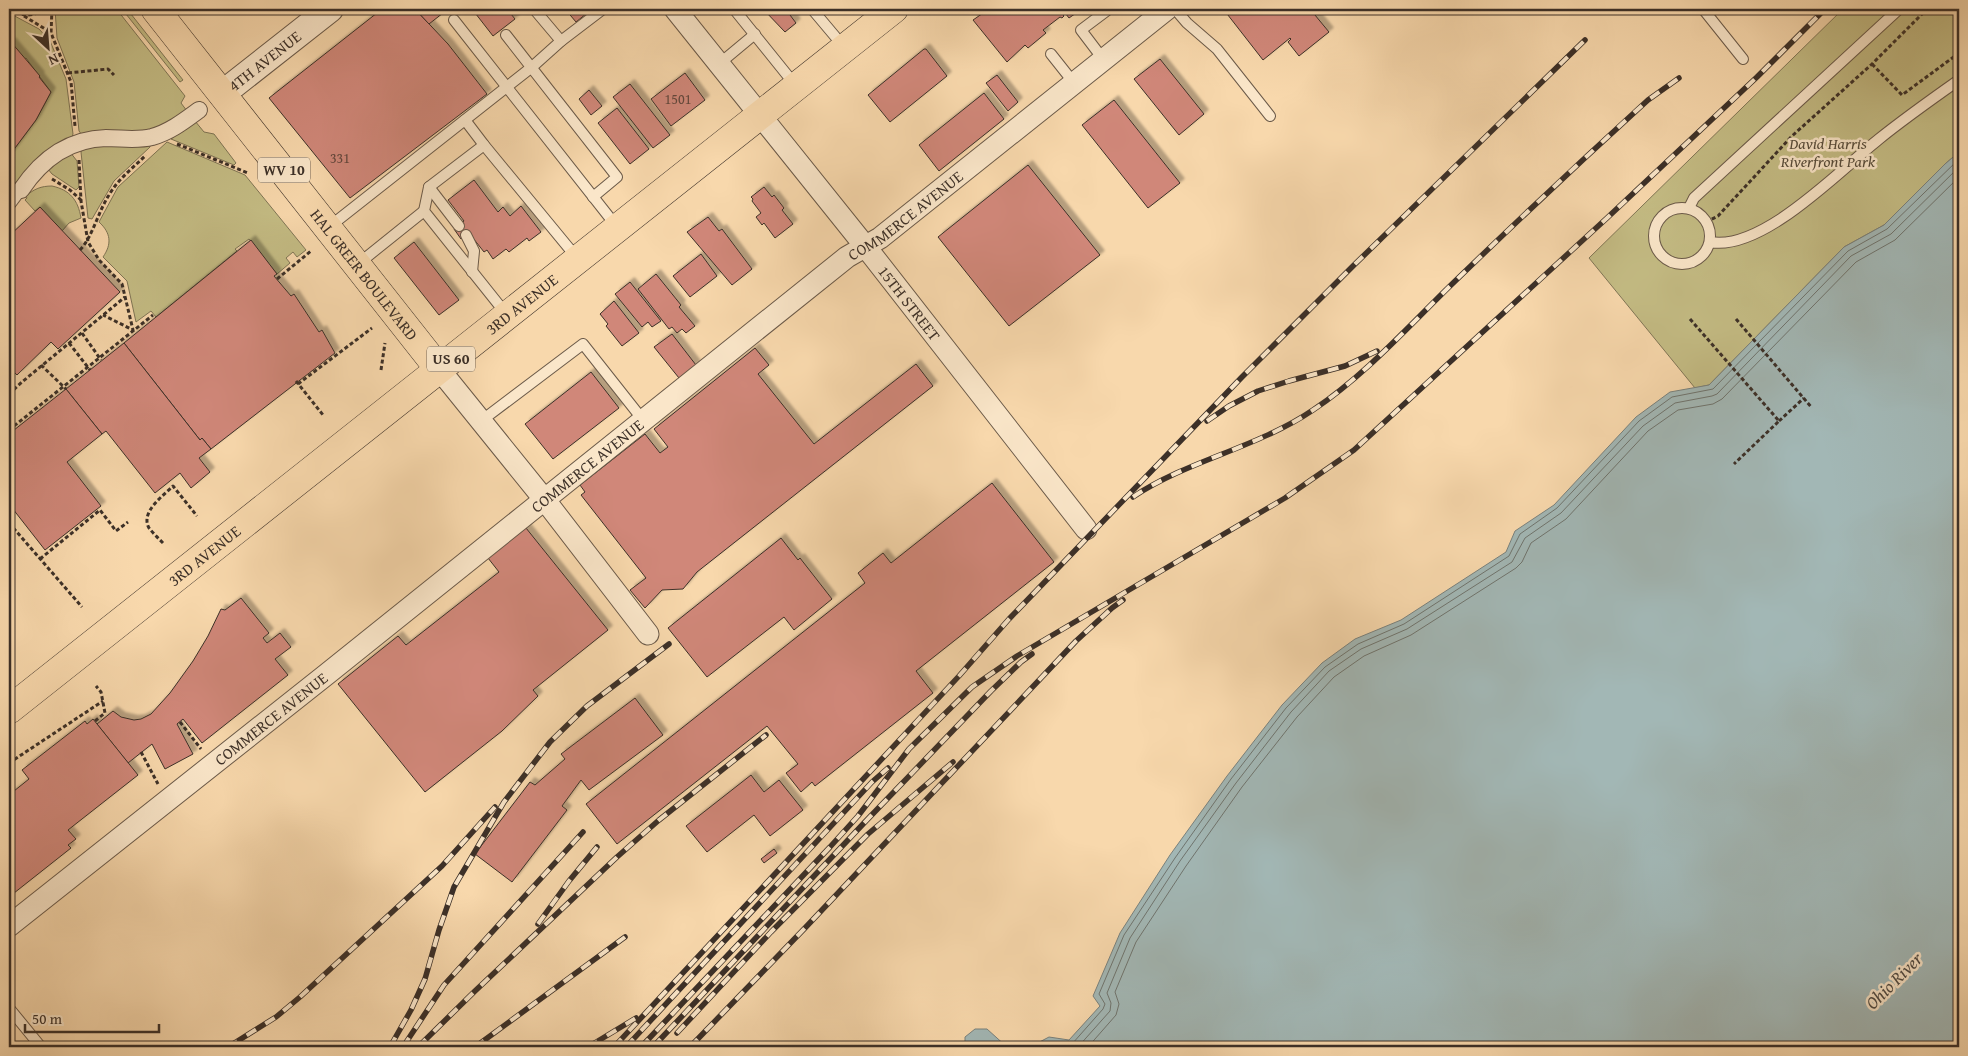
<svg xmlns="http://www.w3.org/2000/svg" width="1968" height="1056" font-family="'Gentium Book Plus',serif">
  <defs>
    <filter id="shadow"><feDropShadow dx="4.5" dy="-4.5" stdDeviation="1" flood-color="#0004"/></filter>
  </defs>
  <rect width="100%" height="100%" fill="#f8d8ac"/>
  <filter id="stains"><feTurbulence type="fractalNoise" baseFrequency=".004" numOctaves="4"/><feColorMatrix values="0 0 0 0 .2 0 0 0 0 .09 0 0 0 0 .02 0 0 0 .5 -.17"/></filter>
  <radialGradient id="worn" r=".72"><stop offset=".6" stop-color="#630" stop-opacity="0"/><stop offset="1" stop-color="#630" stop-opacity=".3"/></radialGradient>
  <g fill="#c4bc84" stroke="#807656">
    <polygon points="55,9 118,11 185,96 181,103 187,111 164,126 143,132 82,135 79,131 74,82 57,38"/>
    <polygon points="122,9 127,9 183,80 180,82"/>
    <polygon points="1843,9 1959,9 1959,152 1945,164 1884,225 1844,247 1709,385 1695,388 1589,258"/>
    <polygon points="9,13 39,29 50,41 66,79 73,134 72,137 22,176 9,189 9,156 36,120 51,92 26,58 24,59 12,43 9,45"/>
    <polygon points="195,121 204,132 214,134 236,163 234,165 171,139"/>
    <path d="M167,142L245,175L306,250L297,257L293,252L286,258L290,263L277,274L249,239L235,249L237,251L156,317L151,311L136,322L127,281L103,257C112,244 111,233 99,222L118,187Z"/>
    <polygon points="96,145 150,145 150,147 114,181 92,219 88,218 81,152 82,148"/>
    <polygon points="70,152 77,161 79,187 76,190 52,174 48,169"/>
    <path d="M52,186C70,190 78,200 81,218L69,223L62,231L40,207L35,211L25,200L27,198L26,196C34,189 41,186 52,186Z"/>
  </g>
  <g fill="#a2b7b5" stroke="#79817d">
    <polygon points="1959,152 1959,1047 1030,1047 1049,1037 1069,1040 1100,1006 1093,996 1120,933 1170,855 1227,776 1282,705 1322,663 1355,639 1401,620 1506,552 1515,531 1554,505 1636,417 1670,392 1709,385 1844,247 1884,225 1945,164"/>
    <polygon points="975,1029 987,1029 1007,1047 965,1047 965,1037"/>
  </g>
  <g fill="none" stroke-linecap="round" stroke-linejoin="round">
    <g stroke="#6f746e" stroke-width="1">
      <polyline points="1041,1047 1051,1043 1072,1044 1103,1009 1105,1004 1099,994 1124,935 1175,858 1231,779 1286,708 1325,667 1358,644 1404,624 1509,556 1520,534 1557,508 1639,421 1672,397 1713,389 1848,251 1887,229 1959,159"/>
      <polyline points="1078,1047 1110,1011 1111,1003 1107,993 1130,938 1180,861 1236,783 1291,712 1329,671 1361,649 1407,629 1512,562 1525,538 1561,513 1643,426 1675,403 1712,396 1717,394 1851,256 1891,234 1959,167"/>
      <polyline points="1088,1047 1116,1015 1119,1004 1115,992 1136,942 1186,866 1242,787 1297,717 1334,677 1364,656 1411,635 1516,568 1522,562 1531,543 1566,519 1648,431 1678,410 1713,404 1722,399 1856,262 1895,240 1959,177"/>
    </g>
  </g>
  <g fill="#d08779" stroke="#3c3028" filter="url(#shadow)">
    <polygon points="382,9 415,9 448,44 487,94 350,198 269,98"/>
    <polygon points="415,9 440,9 443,13 429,24"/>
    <polygon points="472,9 507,9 515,19 493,36"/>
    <polygon points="565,9 592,9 576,22"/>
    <polygon points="763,9 788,9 787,11 796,23 785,32"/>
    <polygon points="989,9 1058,9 1064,16 1062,18 1060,17 1043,30 1046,33 1028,48 1025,45 1007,62 973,20"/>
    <polygon points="1062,9 1082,9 1069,18"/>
    <polygon points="1225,9 1310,9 1329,32 1299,56 1288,42 1291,39 1290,38 1263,60 1224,10"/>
    <polygon points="11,42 40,76 39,77 51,92 36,120 9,156 9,45"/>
    <polygon points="924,49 926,49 947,76 890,122 868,95"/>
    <polygon points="1160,59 1204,114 1179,135 1134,79"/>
    <polygon points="685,73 705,100 671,126 651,99"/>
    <polygon points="997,75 1018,102 1008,111 986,83"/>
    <polygon points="630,84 670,135 653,148 613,97"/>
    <polygon points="589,90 602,106 591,115 579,99"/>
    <polygon points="984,93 1004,119 939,171 919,145"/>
    <polygon points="1114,100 1180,183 1148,208 1082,125"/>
    <polygon points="617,108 649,149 630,164 598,123"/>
    <polygon points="1028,165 1100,255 1009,326 938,237"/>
    <polygon points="474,180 498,212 503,207 510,216 521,206 541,232 529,241 527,238 509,252 506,249 493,259 487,250 484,252 469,233 461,239 454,229 464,221 448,200"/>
    <polygon points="764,187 772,197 774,195 784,208 782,210 793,224 775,238 764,223 762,225 756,217 761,213 752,201 753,199 751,197"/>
    <polygon points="40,207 120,292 58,349 51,342 17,375 15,373 9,380 9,236"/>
    <polygon points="708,217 719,231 722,229 752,269 732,285 687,232"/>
    <polygon points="251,240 277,274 274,276 291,296 294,294 319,332 322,330 335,353 211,449 202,438 200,440 124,343"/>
    <polygon points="414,242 459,300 439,315 394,258"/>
    <polygon points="701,254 717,276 690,297 673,276"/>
    <polygon points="656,274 681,305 679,307 695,326 686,333 682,329 677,333 672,327 669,329 638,289"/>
    <polygon points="630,282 661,321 652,327 648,322 642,327 615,294"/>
    <polygon points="614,301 639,333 622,346 606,326 608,324 600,314"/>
    <polygon points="672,334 696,365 679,378 654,347"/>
    <polygon points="124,343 200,440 202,438 211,449 199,458 210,472 191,488 180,473 155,493 106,431 102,434 66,389"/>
    <polygon points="755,348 769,365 758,374 814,444 916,364 933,386 697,572 683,589 662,590 645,608 630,590 646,578 581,495 585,492 580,485 645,434 660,453 668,447 654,429"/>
    <polygon points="591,372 619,408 553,459 525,424"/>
    <polygon points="66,389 102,434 67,462 101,506 45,550 9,504 9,434"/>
    <polygon points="992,483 1054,562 916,671 933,693 815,786 812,782 801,792 786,773 798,764 767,726 617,844 586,804 865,583 858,573 883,553 891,563"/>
    <polygon points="526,528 608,630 533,690 538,696 502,731 425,792 338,684 398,636 406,645 499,572 488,558"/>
    <polygon points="781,538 798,560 800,558 832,599 794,630 784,617 707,677 668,628"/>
    <polygon points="241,598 269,633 263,638 267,643 280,633 291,647 275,659 288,675 202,743 183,719 177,724 193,754 165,769 152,744 128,763 97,724 113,711 121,717 134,720 141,719 151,714 170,693 193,661 208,636 221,609 225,610"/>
    <polygon points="635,698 663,735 589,790 581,780 562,806 567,810 512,882 475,854 530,782 535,785 565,759 561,754"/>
    <polygon points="93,719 138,775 68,830 76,839 68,845 71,848 9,897 9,795 29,779 22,770 85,721 87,724"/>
    <polygon points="751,775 764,792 779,780 803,810 770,836 754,815 707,852 686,826"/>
    <polygon points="774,849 777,853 764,863 761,859"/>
  </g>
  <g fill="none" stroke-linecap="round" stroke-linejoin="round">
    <defs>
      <g id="service">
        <polyline points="534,9 561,41"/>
        <polyline points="734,9 796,86"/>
        <polyline points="812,9 844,47"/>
        <polyline points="1175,9 1187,23 1217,49 1270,116"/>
        <polyline points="1703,9 1743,59"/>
        <polyline points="454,20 617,227"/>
        <polyline points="506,35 617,177 593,197"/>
        <polyline points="1051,54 1074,83"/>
        <polyline points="1103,59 1081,30 1109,9"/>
        <polyline points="719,64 755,34"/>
        <polyline points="465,120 484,145"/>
        <polyline points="429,187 459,226"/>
        <polyline points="9,206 21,190"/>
        <circle cx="1682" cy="236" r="28"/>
        <polyline points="1689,208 1694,198 1899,9"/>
        <polyline points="329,227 532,67 561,41 603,9"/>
        <polyline points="466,235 474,251 472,272"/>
        <path d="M1710,242C1762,252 1840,170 1879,139C1905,118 1932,99 1959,80"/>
        <polyline points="358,264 424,211"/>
        <polyline points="507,315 424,211 429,187 484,145 577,258"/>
        <polyline points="481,421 583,344 643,420"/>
        <polyline points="9,1008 41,1047"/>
      </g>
      <path id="pedestrian" d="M21,190C41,160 68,139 106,138C122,138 136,141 152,137C170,132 184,121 199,110"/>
      <g id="minor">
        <path id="s1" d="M675,9L865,246L1086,529"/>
        <polyline points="439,369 544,499 648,634"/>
        <path id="s2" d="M9,926L327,674L847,257L880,238L1167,9"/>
      </g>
      <g id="tertiary">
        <path id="s3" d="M222,94L330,9"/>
      </g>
      <g id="primary">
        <path id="s4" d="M155,9L439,369"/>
        <path id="s5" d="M9,710L894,9"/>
      </g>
    </defs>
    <use href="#service" stroke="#6b5a49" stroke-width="12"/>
    <use href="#pedestrian" stroke="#6b5a49" stroke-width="18"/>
    <use href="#minor" stroke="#6b5a49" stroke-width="23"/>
    <use href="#tertiary" stroke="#6b5a49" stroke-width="28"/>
    <use href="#primary" stroke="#3c3028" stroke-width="29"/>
    <g stroke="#3c3028" stroke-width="3" stroke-dasharray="4 2.5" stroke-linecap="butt">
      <path d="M10,9C23,17 32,17 45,9"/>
      <polyline points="52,9 51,33 71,82 75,126"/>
      <polyline points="24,16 50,32"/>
      <polyline points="1872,64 1902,95 1955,56 1959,62"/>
      <polyline points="68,73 108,69 114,75"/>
      <polyline points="177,144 248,173"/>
      <polyline points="79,160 81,201 88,242 99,260 122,284 133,330 103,315"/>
      <polyline points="52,179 70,190 81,200"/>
      <polyline points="1706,222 1718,216 1792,136 1872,64 1927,9"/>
      <path d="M80,250C93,236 98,212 109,195C118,179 133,168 146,155"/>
      <polyline points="277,279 311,251"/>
      <polyline points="1690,319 1779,421 1734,464"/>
      <polyline points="1736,319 1812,408"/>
      <polyline points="82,333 101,360"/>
      <polyline points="69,343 90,370"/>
      <polyline points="41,365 66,389"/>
      <polyline points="381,370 385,343"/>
      <polyline points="296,381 323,415"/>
      <polyline points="298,384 372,328"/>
      <polyline points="9,394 22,382 125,297"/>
      <polyline points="1779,421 1804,398"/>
      <polyline points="9,430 153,315"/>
      <polyline points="9,523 82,607"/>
      <path d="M163,543C158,538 153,533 149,528C140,512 163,496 173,486L197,516"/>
      <polyline points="40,559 100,510 116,531 128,522"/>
      <polyline points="95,721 105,713 101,692 96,686"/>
      <polyline points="180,722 201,749"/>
      <polyline points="141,752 158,784"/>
      <polyline points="9,763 103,701"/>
    </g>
    <use href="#service" stroke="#fae6c9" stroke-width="10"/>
    <use href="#pedestrian" stroke="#fae6c9" stroke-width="16"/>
    <use href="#minor" stroke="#fae6c9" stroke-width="21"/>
    <use href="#tertiary" stroke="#fae6c9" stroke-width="26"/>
    <use href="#primary" stroke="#f8d8ac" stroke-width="28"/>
    <defs>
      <g id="rail">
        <polyline points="1207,421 1229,406 1258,391 1289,381 1345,366 1377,351"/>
        <path d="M1133,497C1188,460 1257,448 1313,410C1364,376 1406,329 1450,286C1515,223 1581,161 1648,100L1679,78"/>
        <polyline points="538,924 569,881 597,847"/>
        <polyline points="677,1033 771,932 868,834 953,762"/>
        <polyline points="228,1047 276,1017 300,997 442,866 495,807"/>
        <polyline points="390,1047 411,1010 425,979 439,930 454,887 504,802 550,742 587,706 669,644"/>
        <polyline points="403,1047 444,985 583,832"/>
        <polyline points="418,1047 475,991 617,857 659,820 766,735"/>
        <polyline points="475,1047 625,937"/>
        <polyline points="588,1047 636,1018"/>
        <polyline points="614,1047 959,676 1009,619 1242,377 1353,266 1585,40"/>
        <polyline points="626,1047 872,782 888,768"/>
        <polyline points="641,1047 830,847 858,816 909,749 972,687 1017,656 1285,498 1354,450 1607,218 1757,77 1825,9"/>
        <polyline points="653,1047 864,823 991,691 1021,662 1032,654"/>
        <polyline points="690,1047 805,928 1076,641 1112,608 1123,600"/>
      </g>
    </defs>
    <use href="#rail" stroke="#3c3028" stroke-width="5.5"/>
    <use href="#rail" stroke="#fae6c9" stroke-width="4" stroke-dasharray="11" stroke-linecap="butt"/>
  </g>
  <g text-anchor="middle" stroke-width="5" stroke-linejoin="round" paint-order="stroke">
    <g font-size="14" fill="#61463c">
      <text x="678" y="104">1501</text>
      <text x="340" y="163">331</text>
    </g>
    <g fill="#fae6c9" stroke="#756758" stroke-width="1">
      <rect x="258" y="157.5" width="52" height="25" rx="4"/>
      <rect x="427" y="346.5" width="48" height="25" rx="4"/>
    </g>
    <g font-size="15" font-weight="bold" fill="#3c3028">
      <text x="284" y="175">WV 10</text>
      <text x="451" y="364">US 60</text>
    </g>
    <g font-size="16" fill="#3c3028" stroke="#fae6c9">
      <text dy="6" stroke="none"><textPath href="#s3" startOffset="54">4TH AVENUE</textPath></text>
      <text dy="6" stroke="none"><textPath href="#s2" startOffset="1144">COMMERCE AVENUE</textPath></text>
      <text dy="6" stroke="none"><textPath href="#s4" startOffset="338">HAL GREER BOULEVARD</textPath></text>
      <text dy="6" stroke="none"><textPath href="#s1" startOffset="376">15TH STREET</textPath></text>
      <text dy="6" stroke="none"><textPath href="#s5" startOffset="654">3RD AVENUE</textPath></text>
      <text dy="6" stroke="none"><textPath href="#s2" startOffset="739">COMMERCE AVENUE</textPath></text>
      <text dy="6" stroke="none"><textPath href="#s5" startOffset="249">3RD AVENUE</textPath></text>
      <text dy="6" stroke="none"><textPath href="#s2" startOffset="334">COMMERCE AVENUE</textPath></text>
    </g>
    <g font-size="16" font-style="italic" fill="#574c3a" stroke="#fae6c9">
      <text x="1828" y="149">David Harris<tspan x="1828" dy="18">Riverfront Park</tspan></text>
    </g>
    <g font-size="18" font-style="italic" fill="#504b44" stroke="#fae6c9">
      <text transform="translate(1894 981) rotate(-45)" y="6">Ohio River</text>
    </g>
  </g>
  <rect width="1968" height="1056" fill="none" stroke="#f8d8ac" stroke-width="30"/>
  <rect x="10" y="10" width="1948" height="1036" fill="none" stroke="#3c3028" stroke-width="2.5"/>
  <rect x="15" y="15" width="1938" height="1026" fill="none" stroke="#3c3028"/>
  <g transform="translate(48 48) rotate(154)" stroke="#fae6c9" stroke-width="4" paint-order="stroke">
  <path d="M0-4L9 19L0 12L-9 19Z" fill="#3c3028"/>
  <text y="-8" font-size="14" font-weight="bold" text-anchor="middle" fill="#3c3028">N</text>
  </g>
  <path d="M25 1024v8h134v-8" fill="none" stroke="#3c3028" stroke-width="2.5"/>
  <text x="32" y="1024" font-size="15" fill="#3c3028" stroke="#fae6c9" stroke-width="4" paint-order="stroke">50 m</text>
  <rect width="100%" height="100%" filter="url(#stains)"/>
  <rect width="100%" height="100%" fill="url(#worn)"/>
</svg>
